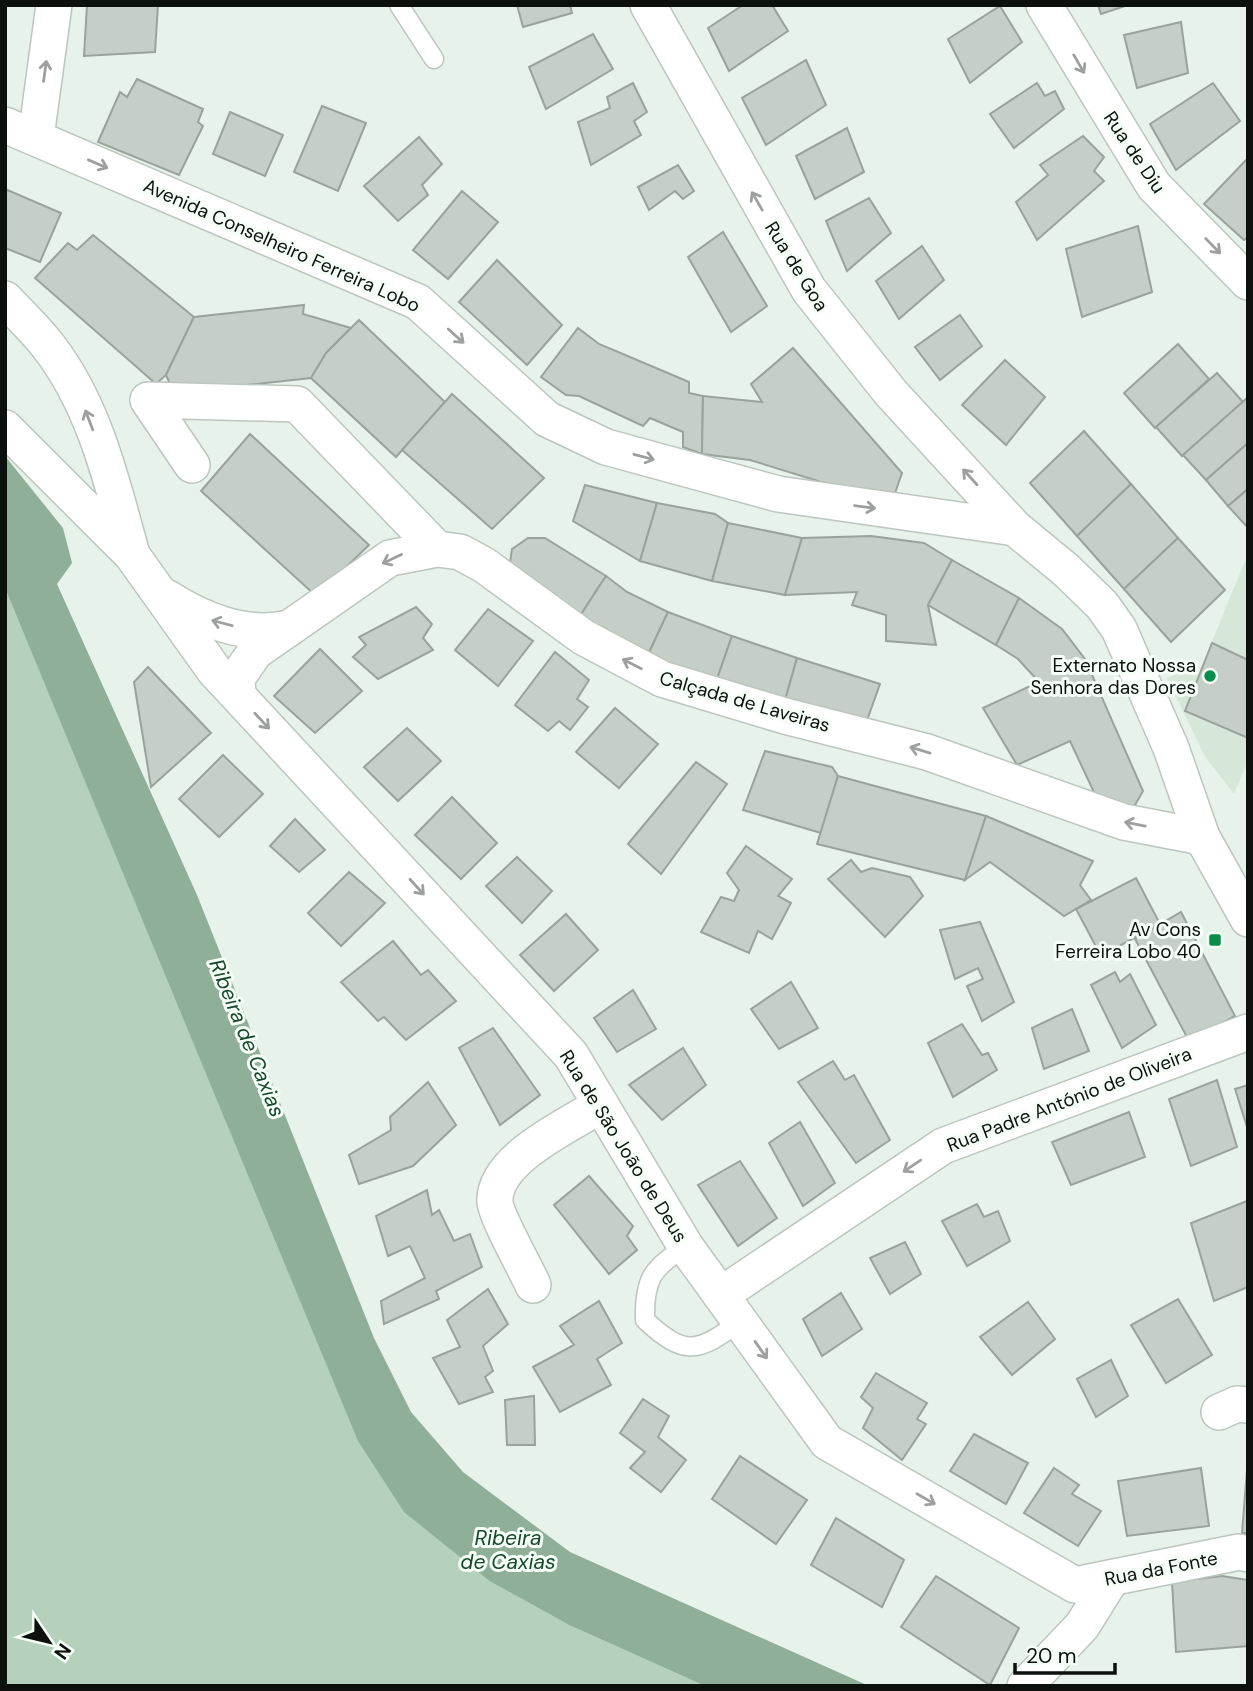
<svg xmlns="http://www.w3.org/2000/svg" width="1253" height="1691" font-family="'DM Sans',sans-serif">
  <rect width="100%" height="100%" fill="#e7f2ea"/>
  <polygon fill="#d6e7da" points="1245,561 1248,563 1248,761 1234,794 1204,755 1167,678 1185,671 1199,673"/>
  <polygon fill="#b5d1bc" points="5,588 249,1173 491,1582 569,1625 705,1686 5,1686"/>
  <polygon fill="#90af98" points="5,456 63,528 72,563 57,584 197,895 374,1338 411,1412 463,1472 570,1552 869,1686 705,1686 569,1625 491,1582 404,1512 358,1441 5,588"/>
  <g fill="#c5cfc7" stroke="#99a39c" stroke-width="2">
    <polygon points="87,5 158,5 155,52 84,56"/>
    <polygon points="517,5 570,5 572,13 523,27"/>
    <polygon points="743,5 772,5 788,31 729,71 708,28"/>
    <polygon points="1098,5 1128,5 1101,14"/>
    <polygon points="1000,6 1022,42 970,83 948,39"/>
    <polygon points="1181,22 1188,73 1137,88 1124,35"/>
    <polygon points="593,34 613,69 546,109 529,67"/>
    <polygon points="806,60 826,105 766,145 742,98"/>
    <polygon points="137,79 203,109 198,122 203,126 179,175 98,142 120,92 127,97"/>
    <polygon points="633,83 647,112 634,121 641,135 591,165 578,122 610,108 607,97"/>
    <polygon points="1037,83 1045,96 1055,91 1064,109 1014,148 990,114"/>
    <polygon points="1213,83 1240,121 1176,170 1150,124"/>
    <polygon points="322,106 366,123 338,191 294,172"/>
    <polygon points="230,112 283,135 265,176 213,154"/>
    <polygon points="847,128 864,172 815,199 796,156"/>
    <polygon points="1083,136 1104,157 1094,171 1104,181 1037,240 1016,202 1048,175 1040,165"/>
    <polygon points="419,137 442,164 422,185 428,195 398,221 364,186"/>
    <polygon points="1248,158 1248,237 1244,240 1204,204"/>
    <polygon points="678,165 694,191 683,199 675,191 649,210 638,187"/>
    <polygon points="5,189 61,213 40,262 5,248"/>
    <polygon points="462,191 498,222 448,279 413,250"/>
    <polygon points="869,198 891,233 847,271 826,221"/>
    <polygon points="1138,226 1152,292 1082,317 1066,249"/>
    <polygon points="723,232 767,306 731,332 688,257"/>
    <polygon points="93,235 194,317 166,375 156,384 35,278 68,243 77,250"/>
    <polygon points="922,246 944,280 899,319 876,281"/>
    <polygon points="497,260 562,325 527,365 459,302"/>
    <polygon points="304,305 303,314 351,328 326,353 311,378 174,393 166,375 194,317"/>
    <polygon points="960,315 982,346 940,380 915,347"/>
    <polygon points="359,320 445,402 396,457 311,378 326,353"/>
    <polygon points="578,328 599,344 689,382 689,393 703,396 702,454 683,447 683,432 650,418 643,426 579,396 566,395 541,377"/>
    <polygon points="1178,344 1209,379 1155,428 1124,393"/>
    <polygon points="793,348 902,473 893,499 860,494 750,460 702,454 703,396 762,402 751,384"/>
    <polygon points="1005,360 1045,397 1006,445 962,405"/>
    <polygon points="1217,373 1243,402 1182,456 1156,427"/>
    <polygon points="452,394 544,478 492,529 402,450"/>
    <polygon points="1247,398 1248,443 1206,480 1183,455"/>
    <polygon points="1084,431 1131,484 1077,536 1030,483"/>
    <polygon points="250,434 369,545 316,596 201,491"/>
    <polygon points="1248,443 1248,489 1228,506 1206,480"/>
    <polygon points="1131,484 1178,538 1124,589 1077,536"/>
    <polygon points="585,485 657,503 640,561 573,521"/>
    <polygon points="1248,489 1248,528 1228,506"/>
    <polygon points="657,503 715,514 728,523 712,581 640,561"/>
    <polygon points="728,523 802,538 785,595 712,581"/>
    <polygon points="871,536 924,543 952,560 928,605 936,645 886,641 886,615 852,605 857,592 785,595 802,538"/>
    <polygon points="528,538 545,538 606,576 578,619 509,569 512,549"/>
    <polygon points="1178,538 1225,590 1171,642 1124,589"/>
    <polygon points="952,560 1019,598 996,645 928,605"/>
    <polygon points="606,576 627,592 668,612 646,659 578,619"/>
    <polygon points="1019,598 1062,629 1085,659 1143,791 1131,812 1099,803 1070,741 1017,765 983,708 1039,682 1018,659 996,645"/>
    <polygon points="416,607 432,624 423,638 433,650 378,679 353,657 366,645 359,637"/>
    <polygon points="488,609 533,641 498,686 455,650"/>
    <polygon points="668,612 732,636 715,685 646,659"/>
    <polygon points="732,636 797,658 784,704 715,685"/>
    <polygon points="1212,643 1248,660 1248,738 1185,711"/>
    <polygon points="320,649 362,691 315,733 274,696"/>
    <polygon points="555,652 589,680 577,699 588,707 570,730 559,721 548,731 515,705"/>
    <polygon points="797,658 880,684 866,723 784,704"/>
    <polygon points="148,667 211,733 151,787 134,682"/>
    <polygon points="615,708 658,744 619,788 576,752"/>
    <polygon points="407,728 441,761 398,801 364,767"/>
    <polygon points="765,751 832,767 838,776 821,833 743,810"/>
    <polygon points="223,755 263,794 219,837 179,799"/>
    <polygon points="696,762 727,784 661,874 628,844"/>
    <polygon points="838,776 986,816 965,880 817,844"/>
    <polygon points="452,797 497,843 461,879 415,835"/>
    <polygon points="986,816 1093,861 1080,885 1091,900 1064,916 990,862 965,880"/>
    <polygon points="295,819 325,850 299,872 270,846"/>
    <polygon points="746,846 792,879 778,896 791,903 772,939 758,931 749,953 701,932 721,897 734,901 739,890 727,873"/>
    <polygon points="517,857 552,891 522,923 486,886"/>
    <polygon points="851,860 861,872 872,868 910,877 923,896 885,937 828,879"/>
    <polygon points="349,872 385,903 341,946 308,913"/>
    <polygon points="1136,878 1160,924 1101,956 1076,909"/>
    <polygon points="1181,912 1235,1016 1189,1041 1135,939"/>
    <polygon points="566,914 598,950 554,991 520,955"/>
    <polygon points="980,922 1014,1002 982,1021 967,986 983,979 978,968 955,979 940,930"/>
    <polygon points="393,941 421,975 428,970 456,1001 406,1040 384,1017 378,1021 341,982"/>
    <polygon points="1115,972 1120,982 1130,974 1156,1025 1122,1048 1091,985"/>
    <polygon points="791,982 818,1028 779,1049 751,1009"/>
    <polygon points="633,990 656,1029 617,1052 594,1018"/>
    <polygon points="1072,1009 1089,1051 1044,1069 1032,1028"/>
    <polygon points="962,1024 982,1055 988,1053 997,1070 953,1097 928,1043"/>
    <polygon points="493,1028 540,1095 500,1125 459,1048"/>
    <polygon points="683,1048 706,1085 662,1120 629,1085"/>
    <polygon points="833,1061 845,1080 854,1075 890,1140 856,1163 798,1082"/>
    <polygon points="1217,1080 1237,1147 1191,1166 1169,1099"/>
    <polygon points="428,1082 456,1125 413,1166 359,1184 349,1155 391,1130 390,1117"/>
    <polygon points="1248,1085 1248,1130 1235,1089"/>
    <polygon points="1129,1112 1145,1157 1071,1185 1052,1142"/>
    <polygon points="800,1122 835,1183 803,1206 769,1143"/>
    <polygon points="740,1161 777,1218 738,1246 698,1185"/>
    <polygon points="589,1176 633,1226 627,1236 637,1250 609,1274 554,1205"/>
    <polygon points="427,1190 432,1215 439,1210 454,1241 470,1234 482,1267 436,1291 439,1299 384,1324 381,1301 425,1278 410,1246 388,1256 376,1216"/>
    <polygon points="1247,1201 1248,1287 1214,1301 1191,1223"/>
    <polygon points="977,1204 984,1217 998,1211 1010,1241 967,1266 942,1221"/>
    <polygon points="905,1242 921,1274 890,1294 870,1258"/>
    <polygon points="488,1289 508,1324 483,1346 493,1371 485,1377 493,1392 459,1404 433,1358 460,1347 447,1320"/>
    <polygon points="841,1293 862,1329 822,1356 803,1319"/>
    <polygon points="1178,1299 1212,1355 1166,1383 1131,1325"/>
    <polygon points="599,1301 622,1343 597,1359 611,1385 560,1412 533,1367 574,1345 560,1326"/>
    <polygon points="1028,1302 1055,1339 1012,1375 980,1337"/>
    <polygon points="1111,1360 1128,1396 1096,1417 1077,1379"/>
    <polygon points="876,1373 927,1403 917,1419 926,1424 902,1460 863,1428 873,1408 861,1397"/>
    <polygon points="534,1396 535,1445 507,1445 505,1400"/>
    <polygon points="643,1399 669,1416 658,1437 686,1460 661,1492 630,1468 645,1452 620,1433"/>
    <polygon points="974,1434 1028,1463 1006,1504 950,1471"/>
    <polygon points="740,1456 807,1500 776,1544 712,1499"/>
    <polygon points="1054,1468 1079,1485 1072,1494 1101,1511 1078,1546 1024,1513"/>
    <polygon points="1201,1468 1209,1526 1127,1536 1118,1481"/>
    <polygon points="1247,1470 1248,1470 1248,1533 1242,1533"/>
    <polygon points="836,1518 904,1560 882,1607 811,1565"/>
    <polygon points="936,1576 1019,1628 990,1685 901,1627"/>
    <polygon points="1222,1576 1248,1580 1248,1646 1176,1652 1172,1582"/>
  </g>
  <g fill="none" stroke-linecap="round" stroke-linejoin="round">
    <defs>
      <g id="lane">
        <polyline points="399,5 434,59"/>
        <path d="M686,1247C652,1267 644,1280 645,1320C686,1358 698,1352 741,1321"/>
      </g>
      <g id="street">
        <polyline points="648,5 809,290 891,393 1015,528 1066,570 1102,605 1119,629 1171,748 1202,837 1248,919"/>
        <polyline points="1044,5 1154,186 1248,282"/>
        <polyline points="5,125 418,302 547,419 606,447 778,494 1015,528"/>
        <polyline points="36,137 54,5"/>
        <path d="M5,299C20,315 36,330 49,347C94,405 112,482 131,551"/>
        <polyline points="5,428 132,555 214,670 571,1055 686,1247 827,1442 1075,1585 1239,1552 1248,1554"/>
        <polyline points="192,465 148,400 297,404 437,549"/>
        <path d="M166,597C202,620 247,638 289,628"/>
        <polyline points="238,695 237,678 255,652 390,558 437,549 460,552 484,565 583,637 662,679 785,716 927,752 1124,822 1202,837"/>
        <path d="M533,1285C526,1269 496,1216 495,1202C493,1159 569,1125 601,1105"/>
        <polyline points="722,1294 943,1146 1248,1032"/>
        <polyline points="1219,1412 1237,1404 1248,1405"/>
        <polyline points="1025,1686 1082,1626 1112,1578"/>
      </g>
    </defs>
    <use href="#lane" stroke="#bcc6bf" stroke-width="21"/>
    <use href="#street" stroke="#bcc6bf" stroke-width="38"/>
    <use href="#lane" stroke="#fff" stroke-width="18"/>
    <use href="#street" stroke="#fff" stroke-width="35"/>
  </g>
  <defs><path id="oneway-shaft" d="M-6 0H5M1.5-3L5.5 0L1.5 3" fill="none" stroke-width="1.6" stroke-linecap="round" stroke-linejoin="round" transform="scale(1.75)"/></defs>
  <g stroke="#9ea09f">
    <use href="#oneway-shaft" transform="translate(1079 64) rotate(60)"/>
    <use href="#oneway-shaft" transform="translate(45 71) rotate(-82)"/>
    <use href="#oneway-shaft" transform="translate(98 164) rotate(23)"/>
    <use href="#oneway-shaft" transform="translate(757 201) rotate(-120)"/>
    <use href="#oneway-shaft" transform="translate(1213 246) rotate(46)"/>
    <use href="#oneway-shaft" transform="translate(456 336) rotate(42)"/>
    <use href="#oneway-shaft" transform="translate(89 420) rotate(-111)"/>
    <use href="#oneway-shaft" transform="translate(644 457) rotate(15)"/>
    <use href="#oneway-shaft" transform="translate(970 477) rotate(-132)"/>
    <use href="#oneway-shaft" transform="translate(865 507) rotate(8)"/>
    <use href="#oneway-shaft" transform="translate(392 559) rotate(155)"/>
    <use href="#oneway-shaft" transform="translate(222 623) rotate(-165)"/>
    <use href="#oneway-shaft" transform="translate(632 664) rotate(-153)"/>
    <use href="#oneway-shaft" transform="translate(262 721) rotate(47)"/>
    <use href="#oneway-shaft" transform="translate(920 750) rotate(-163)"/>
    <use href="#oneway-shaft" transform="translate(1135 824) rotate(-169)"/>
    <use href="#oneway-shaft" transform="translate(417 887) rotate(48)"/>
    <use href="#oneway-shaft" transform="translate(912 1166) rotate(146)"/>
    <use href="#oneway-shaft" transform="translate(761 1350) rotate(55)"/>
    <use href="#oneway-shaft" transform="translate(926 1499) rotate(30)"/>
  </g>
  <g fill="#098d4a" stroke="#f5fff7" stroke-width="2.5">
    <circle cx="1210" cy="676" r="7"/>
    <rect x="1208" y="933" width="14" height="14" rx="3.5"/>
  </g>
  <g text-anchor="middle" stroke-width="6" stroke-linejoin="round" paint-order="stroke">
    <g font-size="19" fill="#0d110e" stroke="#f5fff7">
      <text transform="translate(1135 152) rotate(56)" y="7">Rua de Diu</text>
      <text transform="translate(282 245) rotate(24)" y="7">Avenida Conselheiro Ferreira Lobo</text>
      <text transform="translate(797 266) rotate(58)" y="7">Rua de Goa</text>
      <text transform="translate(745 701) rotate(16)" y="7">Calçada de Laveiras</text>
      <text transform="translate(1069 1099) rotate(-21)" y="7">Rua Padre António de Oliveira</text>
      <text transform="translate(624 1146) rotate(58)" y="7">Rua de São João de Deus</text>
      <text transform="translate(1161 1568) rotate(-11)" y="7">Rua da Fonte</text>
    </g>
    <g font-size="19" fill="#0d110e" stroke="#f5fff7" text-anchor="end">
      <text x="1196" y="672">Externato Nossa<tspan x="1196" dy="22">Senhora das Dores</tspan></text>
      <text x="1201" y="936">Av Cons<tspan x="1201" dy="22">Ferreira Lobo 40</tspan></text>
    </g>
    <g font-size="21" font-style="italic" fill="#144828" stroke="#f5fff7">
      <text transform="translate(247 1038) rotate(68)" y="7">Ribeira de Caxias</text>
      <text x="508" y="1545">Ribeira<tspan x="508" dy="24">de Caxias</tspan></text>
    </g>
  </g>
  <rect width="1253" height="1691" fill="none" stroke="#0d110e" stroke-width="14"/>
  <g transform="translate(49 1642) rotate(125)" stroke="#f5fff7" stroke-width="5" paint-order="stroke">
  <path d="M0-5L12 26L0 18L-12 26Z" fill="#0d110e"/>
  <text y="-10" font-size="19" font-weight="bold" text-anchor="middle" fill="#0d110e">N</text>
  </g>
  <path d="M1015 1663v10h100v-10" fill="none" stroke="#0d110e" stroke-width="3.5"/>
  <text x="1026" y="1663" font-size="21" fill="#0d110e" stroke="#f5fff7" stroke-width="5" paint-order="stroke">20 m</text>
</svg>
